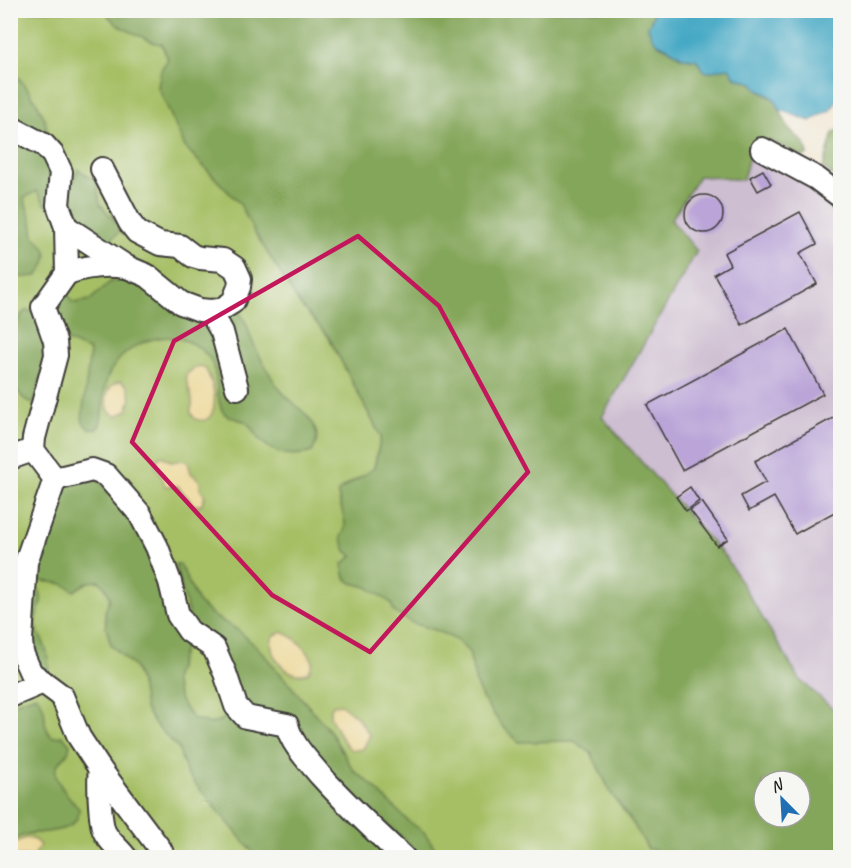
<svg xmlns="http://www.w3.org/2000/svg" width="851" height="868" font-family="Caveat,sans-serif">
  <rect width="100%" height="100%" fill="#f6f6f2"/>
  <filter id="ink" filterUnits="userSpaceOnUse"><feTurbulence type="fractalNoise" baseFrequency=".0167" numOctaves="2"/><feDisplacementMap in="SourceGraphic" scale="12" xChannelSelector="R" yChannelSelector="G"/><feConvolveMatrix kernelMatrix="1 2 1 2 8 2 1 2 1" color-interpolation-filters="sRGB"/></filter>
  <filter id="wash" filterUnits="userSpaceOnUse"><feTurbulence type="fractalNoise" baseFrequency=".008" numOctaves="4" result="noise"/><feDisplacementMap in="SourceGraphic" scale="24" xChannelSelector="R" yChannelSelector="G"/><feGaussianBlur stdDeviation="1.35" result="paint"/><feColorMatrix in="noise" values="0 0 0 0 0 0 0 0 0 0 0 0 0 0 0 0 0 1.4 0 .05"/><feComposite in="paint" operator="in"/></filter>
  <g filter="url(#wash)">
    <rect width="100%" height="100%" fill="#f2e6d0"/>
    <polygon fill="#cebed1" points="748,157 801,181 840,211 840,716 800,680 727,559 602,417 697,252 671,220 699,175 743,180"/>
    <polygon fill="#a6bf65" stroke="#616e40" stroke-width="1.5" points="10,11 148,11 183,97 328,336 381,437 374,468 627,763 658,857 11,857"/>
    <g fill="#84a65a" stroke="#50613b" stroke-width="1.5" fill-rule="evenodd">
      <path d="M105,11H653V16L650,22L659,45L673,51L681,58L696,59L703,70L710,71L729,68L735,77L753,83L758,90L775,100L789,129L805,144L808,154L803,157L768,140L749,157L743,180L699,176L671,220L697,251L602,417L727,559L800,680L840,715V857H658L655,850L648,849L634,825L611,793L591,753L574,741L519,742L503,727L482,698L476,684L469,652L456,640L438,631L412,623L394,612L391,603L367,587L352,583L345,578L342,565L352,556L346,551L341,537C351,522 338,507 338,492C349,482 363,477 374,468L381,437L328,336L301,306L253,230L240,204L185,147L158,87L161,70L168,59L162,44C152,44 148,39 140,36C123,28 116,27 105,11ZM764,781H800V817H764Z"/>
      <path d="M10,67C24,84 49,113 47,136L11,121Z"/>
      <polygon points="840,129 840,180 823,168 833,133"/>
      <path d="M10,133L50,159L51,206L45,204L37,191L24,198L32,222L34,237C51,249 50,260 37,276L11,278Z"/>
      <polygon points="78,169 97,182 100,204 122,229 106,244 75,220 70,191"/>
      <path d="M122,280L135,282L162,296L222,321L234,306C244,316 247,325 251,338C256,350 271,378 279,388C289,402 306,410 314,426C319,436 317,443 312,452C292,458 273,454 258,438C254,434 252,427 247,423C239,417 225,420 221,408C215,391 219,369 207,355C177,322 125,339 108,376C102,390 104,410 100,425L97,429C88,430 86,428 82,419L90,351L65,340L52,317L56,297L64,294L69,296L73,303L90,300L110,282Z"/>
      <path d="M27,310L36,313L49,341L34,404C18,401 9,376 11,362C11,357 14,353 14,348C14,345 12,342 12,339C12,329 19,315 27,310Z"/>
      <path d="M93,476L143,525L186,635L183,652L174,680L180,701L193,719L211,724L233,715L281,729L396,857H257L187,774L178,748L154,723L145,709L142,688L135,668L111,645L106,627L105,612L110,598L105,587L99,581L88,582L74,591C56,576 46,587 33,576L60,487Z"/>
      <polygon points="175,564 180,564 198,602 215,617 238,630 258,648 330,731 354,771 370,783 408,821 424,832 441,857 417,857 408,843 385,822 351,803 294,736 250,713 192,626"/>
      <path d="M34,589L40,591C45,608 35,610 35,623C35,631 41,635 43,641C47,651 50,664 48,674L32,666L27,597Z"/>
      <path d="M36,695C52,713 38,721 52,737L63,736L70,744C69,754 65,756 58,764C48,777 71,798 79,809C79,834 45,831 28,834C22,835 16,838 11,841V704Z"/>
    </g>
    <g fill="#eeda9e" stroke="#857b5d" stroke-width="1.5">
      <path d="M200,366L205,368C212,380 218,399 212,413C208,423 194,423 191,412C190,404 193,410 192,402C192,393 186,385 186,375L194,368Z"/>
      <path d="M120,381L127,385L131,398L127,411L116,416L109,411C104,399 105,386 120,381Z"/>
      <path d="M162,456L172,462L182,460L188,462L191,473L200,481V488L205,496L201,505H193C189,497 183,494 178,486H165L161,474L155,466L157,460Z"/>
      <path d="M282,632C293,635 309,650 313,662L309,672C290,682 265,655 273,636Z"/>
      <path d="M341,704L356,716L370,735L363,749C358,750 353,751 349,748C345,744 330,720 330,714C330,710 331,708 333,705Z"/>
      <polygon points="25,838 33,839 40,845 34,857 11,857 11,844"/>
    </g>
    <path fill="#45a8c5" stroke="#306270" stroke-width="1.5" d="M653,11H840V95L831,110L810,121L780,110L775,100L771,96L758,90L753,83L735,77L729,68L707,72L703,70L696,59C681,58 685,59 673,51C658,41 655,48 648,27L653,16Z"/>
    <g id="blocks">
      <g fill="#baa4d8">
        <polygon points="763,170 771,184 758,191 750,177"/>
        <circle cx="704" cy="214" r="19"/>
        <polygon points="800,212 817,244 800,253 817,284 742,325 714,274 730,265 724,253"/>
        <polygon points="788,329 823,394 682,470 647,405"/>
        <polygon points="840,414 840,509 795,534 774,497 749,511 741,496 766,482 755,461"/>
        <polygon points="690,487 699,501 686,511 676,497"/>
        <polygon points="702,502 728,539 717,546 690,510"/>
      </g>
    </g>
  </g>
  <g filter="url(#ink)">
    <use href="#blocks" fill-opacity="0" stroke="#3c3a37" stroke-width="1.5"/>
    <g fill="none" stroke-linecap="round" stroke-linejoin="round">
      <defs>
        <g id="minor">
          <path d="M10,127L44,145L53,155L61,172L58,205L66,227L67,273L43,307L55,341L56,355L34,438L33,450L55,479L92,470L106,475L140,514L157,547L170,582L178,615L189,631L214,648L225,673L236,706L246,717L287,725C292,745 307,759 320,775C347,805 375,831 404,858"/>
          <polyline points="762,149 816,178 840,196"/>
          <polyline points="66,227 127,267 148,276 181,303 200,310 210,311 220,310 233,302 239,287 240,279 235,268 223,260 200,258 193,256 180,246 160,244 137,232 130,223 102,169"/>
          <path d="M67,273C87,266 104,264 125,267"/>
          <polyline points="210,311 222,332 237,388"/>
          <polyline points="10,458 33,450"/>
          <polyline points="55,479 26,562 21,640 22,653 31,673 62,696 79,737 100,769 160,849 164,858"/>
          <polyline points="10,696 43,682"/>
          <path d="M100,769C98,781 100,821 104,831C108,841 120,849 126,858"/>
        </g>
      </defs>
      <use href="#minor" stroke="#3c3a37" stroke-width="26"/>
      <use href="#minor" stroke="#fff" stroke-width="22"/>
    </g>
  </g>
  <path fill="none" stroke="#c2185b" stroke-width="4.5" stroke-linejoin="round" d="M358,236L439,306L528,472L370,652L272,595L132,442L174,341Z"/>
  <rect width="851" height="868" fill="none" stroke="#f6f6f2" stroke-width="36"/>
  <g transform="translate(782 799) rotate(336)"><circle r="28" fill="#f6f6f2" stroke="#9f9f9c" stroke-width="1.5"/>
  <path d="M0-4.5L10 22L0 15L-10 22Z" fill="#1f6fb2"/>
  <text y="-9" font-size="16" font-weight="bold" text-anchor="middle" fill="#1c1c1c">N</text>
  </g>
</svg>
